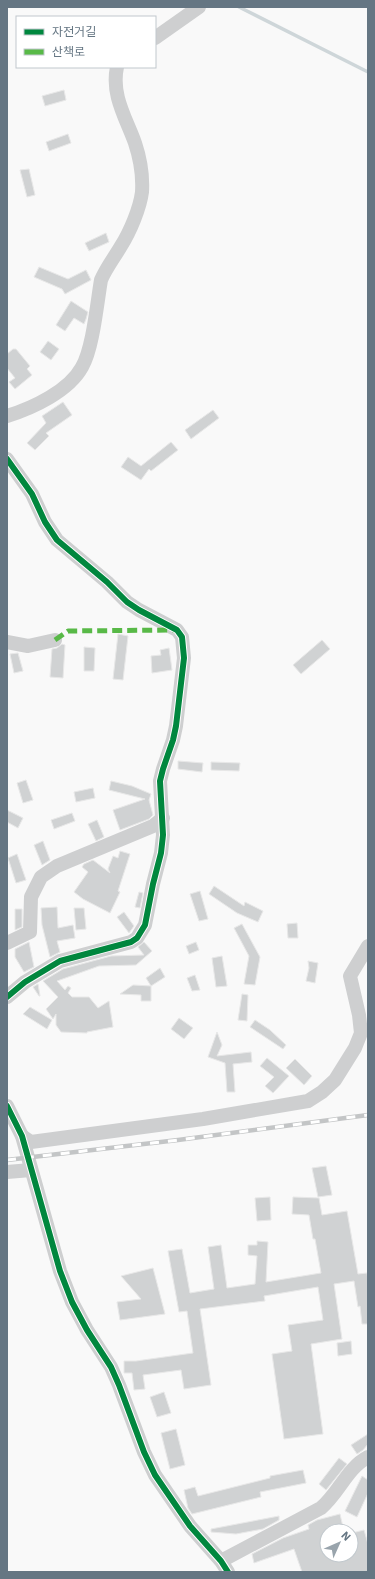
<svg xmlns="http://www.w3.org/2000/svg" width="375" height="1579" font-family="'IBM Plex Sans','Noto Sans KR',sans-serif">
  <rect width="100%" height="100%" fill="#f9f9f9"/>
  <g fill="none" stroke-linecap="round" stroke-linejoin="round">
    <polyline stroke="#ced6d9" stroke-width="3.5" points="239,7 368,72"/>
  </g>
  <g fill="#d0d2d3" stroke="#e8e8e8">
    <polygon points="64,90 66,100 45,106 42,96"/>
    <polygon points="68,134 71,143 49,151 46,142"/>
    <polygon points="29,169 35,195 27,197 20,170"/>
    <polygon points="106,233 109,242 89,251 85,243"/>
    <polygon points="39,267 68,279 86,270 91,280 65,294 62,289 34,277"/>
    <polygon points="71,301 88,312 86,319 84,324 74,318 65,331 56,325"/>
    <polygon points="48,341 59,349 51,360 40,352"/>
    <polygon points="13,349 16,349 30,366 27,369 32,375 15,389 9,382 15,378 7,368 7,354"/>
    <polygon points="63,402 72,415 46,433 49,436 35,450 27,443 46,423 42,416"/>
    <polygon points="213,410 219,418 191,439 185,430"/>
    <polygon points="171,442 178,450 151,471 149,469 141,480 121,467 128,457 141,466"/>
    <polygon points="118,634 128,636 123,680 113,679"/>
    <polygon points="322,640 330,649 301,674 293,665"/>
    <polygon points="62,644 65,645 63,678 50,677 52,649 57,648"/>
    <polygon points="84,647 95,648 94,671 84,671"/>
    <polygon points="169,648 172,670 152,673 151,656 161,655 160,650"/>
    <polygon points="18,653 23,671 14,673 10,654"/>
    <polygon points="178,761 203,763 202,772 178,769"/>
    <polygon points="211,762 240,763 239,771 211,770"/>
    <polygon points="26,780 33,800 23,803 17,783"/>
    <polygon points="111,781 132,786 151,794 149,800 153,815 149,819 120,830 113,810 145,799 109,790"/>
    <polygon points="93,788 95,798 76,802 74,792"/>
    <polygon points="7,810 23,818 18,828 7,822"/>
    <polygon points="72,813 75,821 54,829 51,820"/>
    <polygon points="97,820 104,837 96,841 88,824"/>
    <polygon points="43,841 50,860 42,865 34,845"/>
    <polygon points="120,851 130,854 118,891 120,892 110,913 83,899 74,892 88,872 82,867 84,864 93,860 110,873 108,869 113,856 118,858"/>
    <polygon points="17,854 26,880 16,883 8,858"/>
    <polygon points="214,886 244,906 245,902 263,911 258,922 237,913 209,894"/>
    <polygon points="200,891 208,919 199,921 190,894"/>
    <polygon points="139,892 143,893 140,908 135,907"/>
    <polygon points="57,907 58,928 73,925 75,938 57,941 60,952 50,957 42,925 41,908"/>
    <polygon points="74,908 84,908 86,929 76,930"/>
    <polygon points="15,909 22,909 22,927 15,930"/>
    <polygon points="124,912 134,926 129,933 117,917"/>
    <polygon points="297,923 298,938 288,938 287,924"/>
    <polygon points="242,924 260,957 255,985 244,984 249,956 234,928"/>
    <polygon points="29,942 34,967 24,972 15,957 15,949"/>
    <polygon points="144,942 152,951 136,965 99,966 57,981 65,990 68,986 71,988 68,993 72,997 89,997 98,1008 109,1001 113,1027 87,1032 87,1033 61,1032 56,1025 56,1014 53,1019 46,1009 58,997 43,981 63,969 111,956 144,955 138,947"/>
    <polygon points="196,942 199,950 189,954 186,946"/>
    <polygon points="222,956 227,986 216,987 212,958"/>
    <polygon points="308,961 318,963 315,983 306,981 309,968"/>
    <polygon points="160,968 165,977 151,986 146,978"/>
    <polygon points="195,975 200,990 192,991 187,978"/>
    <polygon points="38,984 40,996 39,996 33,987"/>
    <polygon points="133,985 151,986 151,1001 141,1001 141,995 120,994"/>
    <polygon points="242,994 248,995 247,1021 238,1020"/>
    <polygon points="30,1007 52,1020 47,1029 23,1014"/>
    <polygon points="179,1018 193,1028 184,1039 171,1029"/>
    <polygon points="255,1020 270,1030 286,1045 283,1049 250,1027"/>
    <polygon points="217,1032 222,1045 217,1056 251,1052 252,1062 233,1064 235,1092 227,1092 225,1063 208,1057"/>
    <polygon points="267,1058 289,1076 273,1093 265,1086 274,1077 260,1066"/>
    <polygon points="295,1059 312,1076 304,1085 286,1068"/>
    <polygon points="326,1166 332,1195 318,1197 312,1168"/>
    <polygon points="270,1197 271,1220 257,1221 255,1198"/>
    <polygon points="293,1197 319,1198 322,1215 347,1211 358,1274 367,1273 368,1280 368,1324 362,1324 360,1306 358,1307 354,1281 334,1284 342,1339 311,1344 323,1434 284,1439 272,1354 292,1351 288,1325 323,1320 318,1287 264,1296 265,1301 200,1309 211,1385 184,1389 181,1370 143,1375 145,1389 134,1390 132,1373 124,1373 124,1361 136,1361 193,1353 187,1311 179,1312 168,1251 182,1249 190,1293 214,1289 208,1247 221,1245 227,1288 255,1284 257,1256 248,1255 248,1245 257,1245 257,1241 268,1242 266,1282 321,1273 315,1239 313,1239 309,1215 292,1214"/>
    <polygon points="153,1268 165,1314 120,1320 117,1302 141,1299 121,1276"/>
    <polygon points="351,1341 352,1354 338,1356 337,1343"/>
    <polygon points="164,1392 171,1413 157,1417 150,1397"/>
    <polygon points="176,1429 185,1465 170,1469 161,1433"/>
    <polygon points="368,1434 368,1444 363,1450 357,1454 351,1445"/>
    <polygon points="339,1458 347,1464 326,1490 319,1484"/>
    <polygon points="303,1470 306,1483 260,1492 261,1497 192,1514 188,1508 184,1490 195,1487 198,1496 270,1478 270,1476"/>
    <polygon points="362,1476 368,1480 368,1493 357,1517 345,1511"/>
    <polygon points="340,1514 343,1527 327,1531 327,1555 351,1555 351,1551 356,1550 352,1533 364,1530 368,1544 368,1572 302,1572 294,1549 254,1563 252,1554 283,1538 309,1529 308,1525 317,1520"/>
    <polygon points="279,1516 279,1520 263,1529 236,1534 211,1532 211,1529"/>
  </g>
  <g fill="none" stroke-linecap="round" stroke-linejoin="round">
    <g stroke="#cecfd0" stroke-width="14">
      <polyline points="155,38 199,7"/>
      <path d="M7,416C33,408 69,391 82,367C93,348 97,303 101,280C106,268 114,258 121,246C130,232 140,208 142,192C143,176 140,158 135,143C126,118 111,95 117,67"/>
      <polyline points="7,459 32,494 45,522 57,540 107,582 127,602 139,610 177,630 182,637 184,658 176,726 173,740 163,769 160,781 163,835 161,853 153,884 145,925 137,938 131,942 60,961 25,982 7,997"/>
      <polyline points="7,642 28,646 55,640"/>
      <polyline points="7,943 30,932 31,897 41,877 57,866 153,826 163,818"/>
      <polyline points="7,1106 22,1136 60,1271 72,1302 87,1330 111,1367 119,1385 144,1452 155,1475 190,1526 221,1561 228,1572"/>
      <polyline points="22,1136 31,1142 203,1119 308,1101 322,1092 335,1080 355,1048 361,1033 359,1015 350,976 368,946"/>
      <polyline points="7,1172 31,1170"/>
      <path d="M221,1561L321,1508C339,1493 347,1468 368,1457"/>
    </g>
    <defs>
      <polyline id="rail" points="7,1160 178,1140 368,1115"/>
    </defs>
    <use href="#rail" stroke="#c3c5c6" stroke-width="4.5"/>
    <use href="#rail" stroke="#fff" stroke-width="3" stroke-dasharray="9" stroke-linecap="butt"/>
    <polyline stroke="#58b947" stroke-width="5" stroke-dasharray="10 5" stroke-linecap="butt" points="55,640 68,631 174,630"/>
    <defs>
      <g id="cycleway">
        <polyline points="7,459 32,494 45,522 57,540 107,582 127,602 139,610 177,630 182,637 184,658 176,726 173,740 163,769 160,781 163,835 161,853 153,884 145,925 137,938 131,942 60,961 25,982 7,997"/>
        <polyline points="7,1106 22,1136 60,1271 72,1302 87,1330 111,1367 119,1385 144,1452 155,1475 190,1526 221,1561 228,1572"/>
      </g>
    </defs>
    <use href="#cycleway" stroke="#fff" stroke-width="8"/>
    <use href="#cycleway" stroke="#00873e" stroke-width="6"/>
  </g>
  <rect width="375" height="1579" fill="none" stroke="#657683" stroke-width="16"/>
  <rect x="16" y="16" width="140" height="52" fill="#ffffff" stroke="#c1c8cd"/>
  <rect x="24" y="29" width="20" height="6" fill="#00873e" stroke="#c1c8cd"/>
  <text x="52" y="36" font-size="12" fill="#657683">자전거길</text>
  <rect x="24" y="49" width="20" height="6" fill="#58b947" stroke="#c1c8cd"/>
  <text x="52" y="56" font-size="12" fill="#657683">산책로</text>
  <g transform="translate(339 1543) rotate(45)"><circle r="19" fill="#ffffff" stroke="#c1c8cd"/>
  <path d="M0-3L7 15L0 10L-7 15Z" fill="#99a4ac"/>
  <text y="-6" font-size="11" font-weight="bold" text-anchor="middle" fill="#657683">N</text>
  </g>
</svg>
